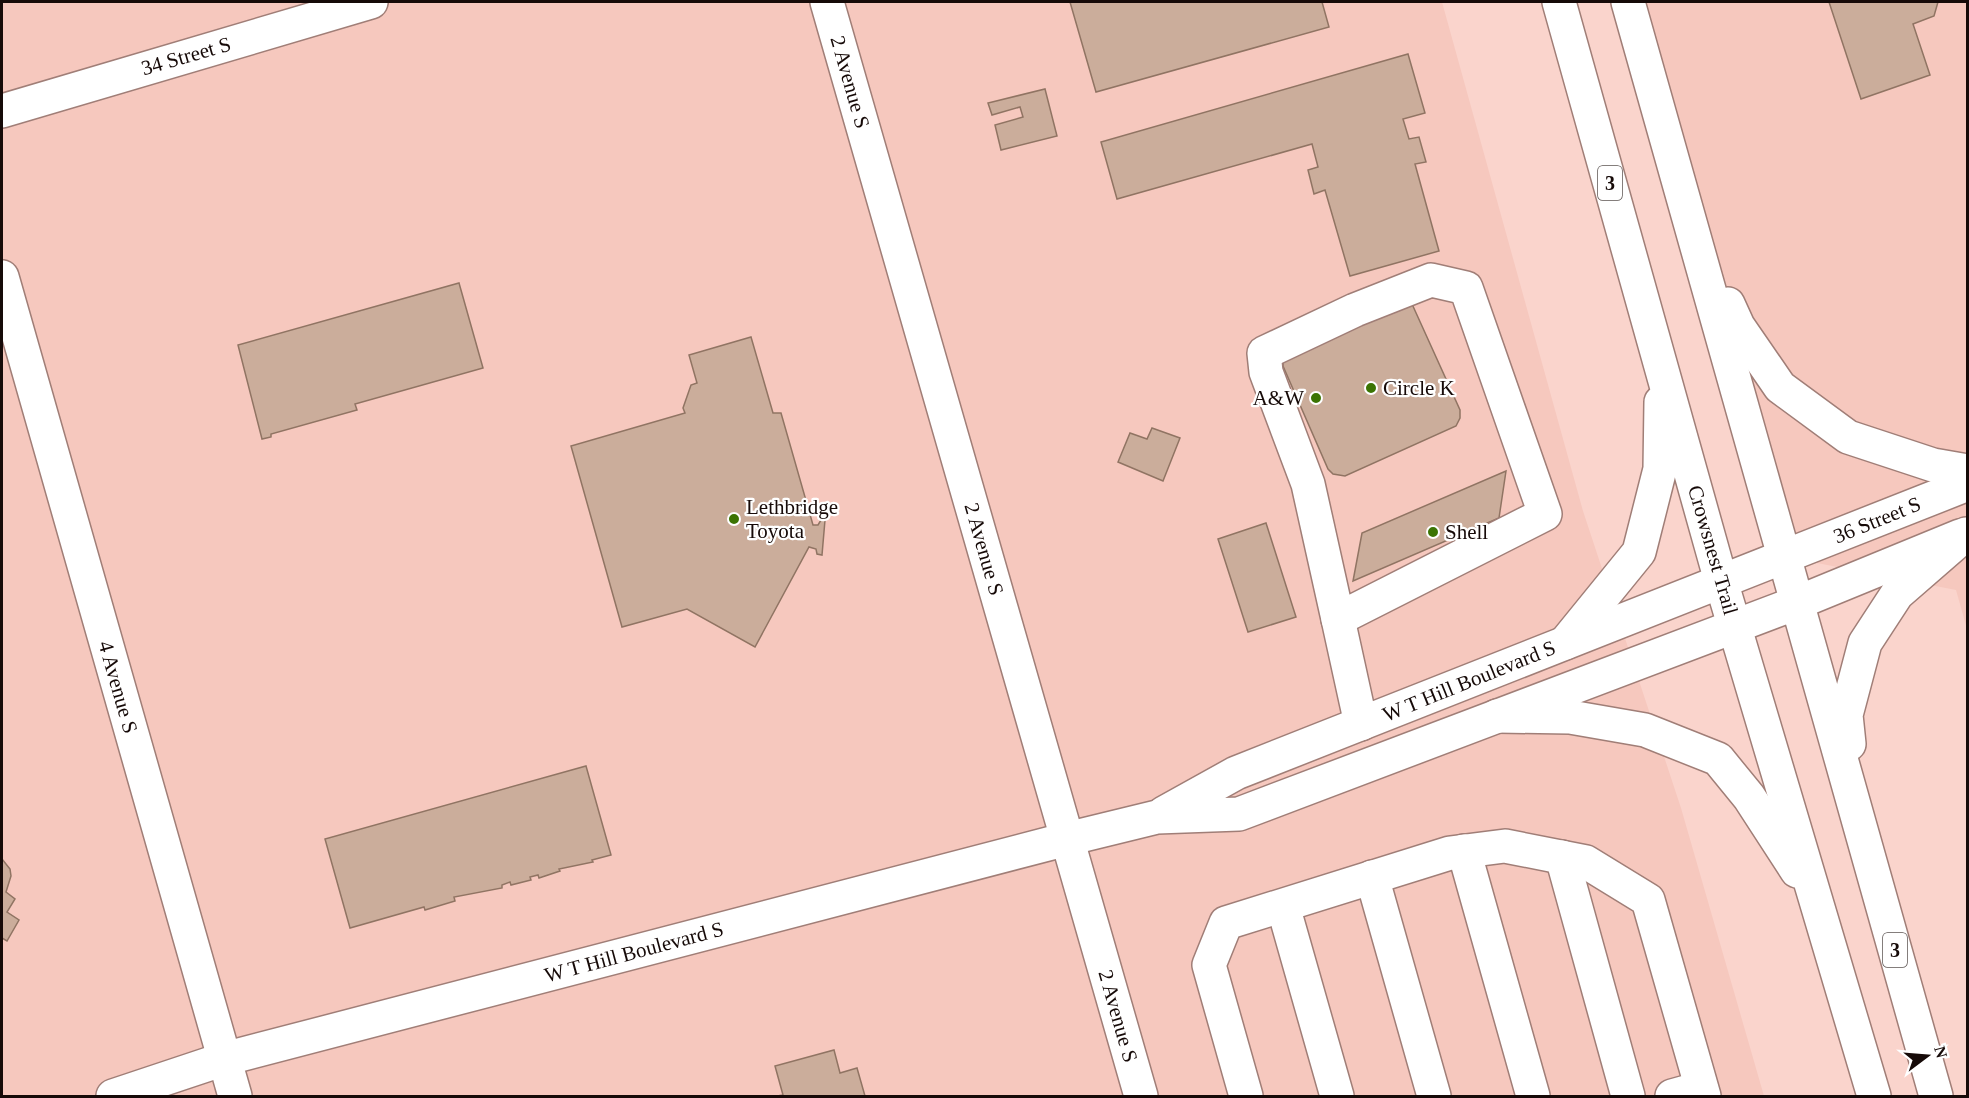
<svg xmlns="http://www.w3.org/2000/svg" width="1969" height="1098" font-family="Georgia,serif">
  <rect width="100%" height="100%" fill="#fad4cc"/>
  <g fill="#f6c8be">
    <polygon points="2,2 1442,2 1583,511 1681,808 1764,1096 2,1096"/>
    <polygon points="1629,2 1967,2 1967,629 1956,590 1786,557"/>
  </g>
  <g fill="#cbad9b" stroke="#907463" stroke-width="1.5">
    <polygon points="1070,2 1322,2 1329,27 1096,92"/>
    <polygon points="1829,2 1938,2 1934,16 1913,24 1930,75 1861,99"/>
    <polygon points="1408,54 1425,113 1403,119 1409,139 1419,137 1426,162 1415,164 1439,251 1350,276 1325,190 1314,194 1308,170 1318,167 1312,144 1117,199 1101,142"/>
    <polygon points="1045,89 1057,136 1001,150 995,125 1023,117 1020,107 992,115 988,103"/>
    <polygon points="459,283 483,368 355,404 357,410 271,434 271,437 262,439 238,345"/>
    <polygon points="1412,304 1460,410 1460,418 1456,426 1345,476 1333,474 1328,469 1283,366 1283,357"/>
    <polygon points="751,337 773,413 781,413 813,525 818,525 821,520 825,520 822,555 817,554 816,549 809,547 755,647 687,609 622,627 571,446 685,413 683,408 691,385 697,383 689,355"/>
    <polygon points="1152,428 1180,438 1163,481 1118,462 1130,433 1147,439"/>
    <polygon points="1506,471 1499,518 1353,581 1362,533"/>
    <polygon points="1266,523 1296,617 1248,632 1218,539"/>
    <polygon points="586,766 611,855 592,860 593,862 559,869 560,871 539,878 538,875 530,877 531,880 511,885 510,882 502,885 502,888 454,897 455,901 425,910 424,907 350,928 325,839"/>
    <polygon points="2,859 10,869 11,876 6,892 15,899 7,912 19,920 7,941 2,938"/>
    <polygon points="834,1050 840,1073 857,1068 865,1096 777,1096 783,1095 775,1066"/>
  </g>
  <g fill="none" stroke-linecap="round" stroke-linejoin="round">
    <defs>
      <g id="minor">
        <polyline points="827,2 1141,1096"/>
        <polyline points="2,111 371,2"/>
        <polyline points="2,277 235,1096"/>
        <polygon points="1431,280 1466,288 1545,514 1338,619 1308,484 1266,372 1264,353 1355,310"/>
        <polyline points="1338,619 1361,724"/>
        <polyline points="1164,813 1236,773 1968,484"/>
        <polyline points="1464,851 1533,1096"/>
        <polyline points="1562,857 1628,1096"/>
        <polyline points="1372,877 1434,1096"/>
        <polyline points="1283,906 1337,1096"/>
        <polyline points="113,1096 224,1059 1067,839 1157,817 1239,814 1799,602 1960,536"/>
        <polyline points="1246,1096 1209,965 1226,923 1450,853 1505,846 1586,862 1648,900 1704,1096"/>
        <polyline points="1672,1096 1701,1088"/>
      </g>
      <g id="highway">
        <polyline points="1559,2 1721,581 1874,1096"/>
        <polyline points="1628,2 1936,1096"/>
        <polyline points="1728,304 1738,326 1780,387 1848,437 1933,465 1968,471"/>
        <polyline points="1565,643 1639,552 1660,469 1661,402"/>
        <polyline points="1497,716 1570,717 1645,730 1718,759 1749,797 1797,871"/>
        <polyline points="1849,744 1846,715 1865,643 1897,594 1966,534"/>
      </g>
    </defs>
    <use href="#minor" stroke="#a07e77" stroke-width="36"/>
    <use href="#highway" stroke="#a07e77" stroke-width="36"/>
    <use href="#minor" stroke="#fff" stroke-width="33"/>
    <use href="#highway" stroke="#fff" stroke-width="33"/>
  </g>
  <g fill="#3b7403" stroke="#fff" stroke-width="2">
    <circle cx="1371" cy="388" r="6"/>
    <circle cx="1316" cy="398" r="6"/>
    <circle cx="734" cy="519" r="6"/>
    <circle cx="1433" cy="532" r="6"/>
  </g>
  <g text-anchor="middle" stroke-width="4.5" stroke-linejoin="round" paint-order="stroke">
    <g fill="#fff" stroke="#5c5452" stroke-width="1.5">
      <rect x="1598" y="166" width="24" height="34" rx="4.5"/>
      <rect x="1883" y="933" width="24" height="34" rx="4.5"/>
    </g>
    <g font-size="20" font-weight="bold" fill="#160a08">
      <text x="1610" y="190">3</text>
      <text x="1895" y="957">3</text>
    </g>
    <g font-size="21" fill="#160a08" stroke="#fff">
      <text transform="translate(186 56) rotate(-16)" y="7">34 Street S</text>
      <text transform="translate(850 82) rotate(74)" y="7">2 Avenue S</text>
      <text transform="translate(1877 520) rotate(-22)" y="7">36 Street S</text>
      <text transform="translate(984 549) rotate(74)" y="7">2 Avenue S</text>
      <text transform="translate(1713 550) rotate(74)" y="7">Crowsnest Trail</text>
      <text transform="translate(1469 681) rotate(-22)" y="7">W T Hill Boulevard S</text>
      <text transform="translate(118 687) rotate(74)" y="7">4 Avenue S</text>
      <text transform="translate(634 952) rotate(-15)" y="7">W T Hill Boulevard S</text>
      <text transform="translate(1118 1016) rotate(74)" y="7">2 Avenue S</text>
    </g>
    <g font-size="21" fill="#160a08" stroke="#fff" text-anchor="start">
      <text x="1383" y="395">Circle K</text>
      <text x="1304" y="405" text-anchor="end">A&amp;W</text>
      <text x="746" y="514">Lethbridge<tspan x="746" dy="24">Toyota</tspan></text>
      <text x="1445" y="539">Shell</text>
    </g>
  </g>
  <rect width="1969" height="1098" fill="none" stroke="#160a08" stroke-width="6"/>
  <g transform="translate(1927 1056) rotate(74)" stroke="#ffffff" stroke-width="4.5" paint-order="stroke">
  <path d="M0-4.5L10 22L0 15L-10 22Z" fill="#160a08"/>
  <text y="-9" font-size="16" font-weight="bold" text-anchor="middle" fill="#160a08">N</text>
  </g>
</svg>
